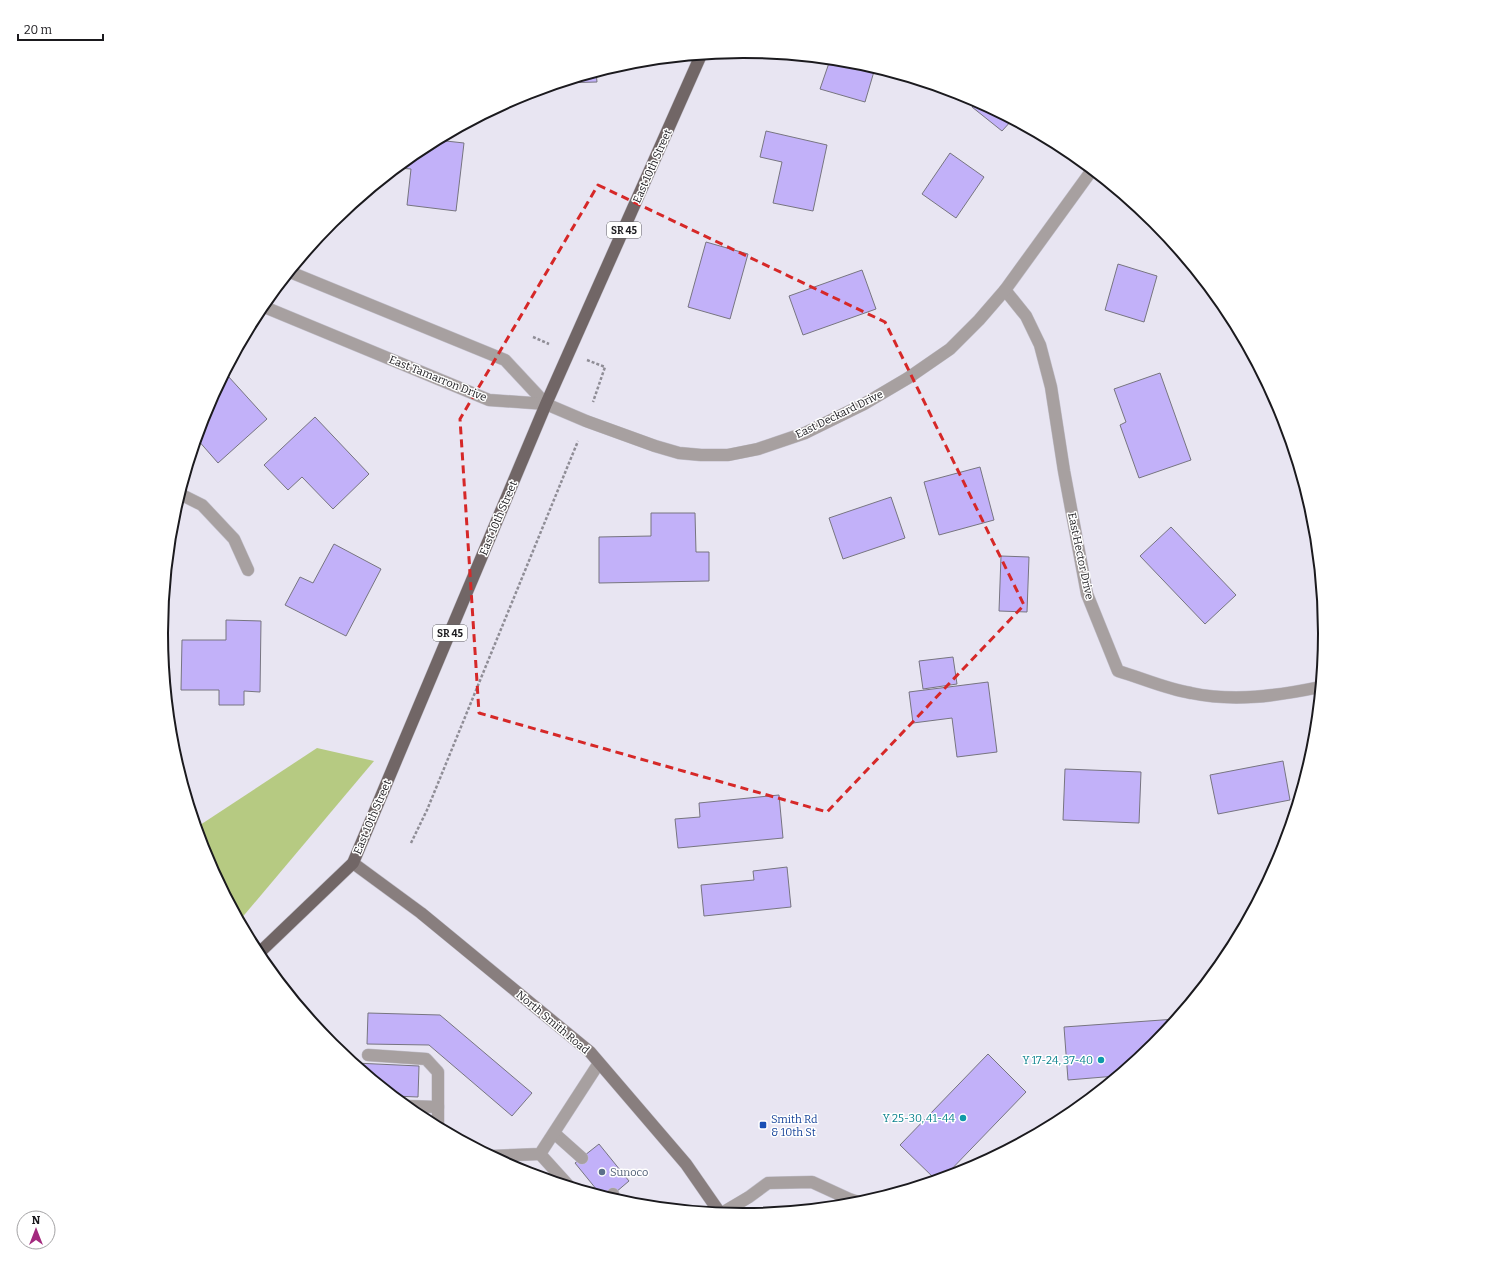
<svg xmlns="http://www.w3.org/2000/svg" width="1486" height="1266" font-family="Bitter,serif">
  <rect width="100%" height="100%" fill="#e8e5f2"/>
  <polygon fill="#b6ca82" points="317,748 374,761 240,920 205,856 197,827"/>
  <g fill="#c2b1f9" stroke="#777580">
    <polygon points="830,60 857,62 875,68 865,102 820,89"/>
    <polygon points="596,72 597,82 560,83"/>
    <polygon points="977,101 1012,120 1002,131 972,107"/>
    <polygon points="766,131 827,145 813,211 773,203 782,162 760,157"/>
    <polygon points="437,140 464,143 456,211 407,205 411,169 397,168 420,149"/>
    <polygon points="950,153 984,177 956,218 922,194"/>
    <polygon points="706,242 748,254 730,319 688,307"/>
    <polygon points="1118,264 1157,276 1144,322 1105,310"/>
    <polygon points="862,270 876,309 803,335 789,296"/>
    <polygon points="1160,373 1191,460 1139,478 1120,425 1126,422 1114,389"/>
    <polygon points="228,376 267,419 218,463 197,439 205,410 219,384"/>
    <polygon points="315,417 369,474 333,509 302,477 288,490 264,465"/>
    <polygon points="980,467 994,520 939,535 924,482"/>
    <polygon points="891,497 905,538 843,559 829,518"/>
    <polygon points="651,513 695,513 696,552 709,552 709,581 599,583 599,537 651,536"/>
    <polygon points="1171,527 1236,595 1205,624 1140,556"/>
    <polygon points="334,544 381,569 346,636 285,605 300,577 313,583"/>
    <polygon points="1001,556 1029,557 1027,612 999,611"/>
    <polygon points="226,620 261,621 260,692 244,691 244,705 219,705 219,690 181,690 182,640 226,640"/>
    <polygon points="953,657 957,684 923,689 919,661"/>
    <polygon points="988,682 997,752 957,757 952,718 913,723 909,692"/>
    <polygon points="1283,761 1290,800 1218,814 1210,775"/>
    <polygon points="1065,769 1141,772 1139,823 1063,820"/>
    <polygon points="779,795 783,838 678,848 675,819 700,817 699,803"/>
    <polygon points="787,867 791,907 704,916 701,885 754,880 753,871"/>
    <polygon points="368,1013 440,1015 532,1093 512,1116 429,1045 367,1044"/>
    <polygon points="1176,1019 1154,1045 1116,1076 1068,1080 1064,1027"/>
    <polygon points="988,1054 1026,1092 943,1178 936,1180 900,1145"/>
    <polygon points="355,1063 419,1066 418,1097 394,1096"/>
    <polygon points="599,1144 629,1181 609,1198 601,1195 575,1163"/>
  </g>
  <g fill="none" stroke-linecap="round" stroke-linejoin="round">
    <defs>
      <g id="lane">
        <polyline points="180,494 202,505 234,539 248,570"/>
        <polyline points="368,1055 426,1059 438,1072 438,1127"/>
        <polyline points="406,1106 438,1107"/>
        <polyline points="554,1133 582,1158"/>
        <polyline points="540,1154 569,1186"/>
        <polyline points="492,1156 540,1154 599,1063"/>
        <polyline points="613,1194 614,1199"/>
        <polyline points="722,1213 749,1197 768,1183 812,1182 849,1199 861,1203"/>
      </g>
      <g id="street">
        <polyline points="290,272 505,360 546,404"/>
        <path d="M1005,290L1026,316L1040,345L1051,387L1064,471L1087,594L1118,671C1142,678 1166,689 1191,693C1234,702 1277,696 1320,687"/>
        <polyline points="262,306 489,400 546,404 586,421 655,446 679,453 701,455 728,455 758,449 805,433 864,404 908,378 950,349 979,320 1005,290 1092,170"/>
      </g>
      <polyline id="secondary" points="353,863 421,913 590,1052 686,1164 720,1213"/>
      <polyline id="primary" points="258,954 353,863 546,404 701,55"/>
    </defs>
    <use href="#lane" stroke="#c3c0cc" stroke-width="13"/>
    <use href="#street" stroke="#c3c0cc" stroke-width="13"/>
    <use href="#secondary" stroke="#c3c0cc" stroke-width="13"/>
    <use href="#primary" stroke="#c3c0cc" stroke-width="13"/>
    <g stroke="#8f8d96" stroke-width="2.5" stroke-dasharray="3 2" stroke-linecap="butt">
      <polyline points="533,337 549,344"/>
      <polyline points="587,360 605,367 593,402"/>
      <polyline points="411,843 427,810 578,441"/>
    </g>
    <use href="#lane" stroke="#a7a0a0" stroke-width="12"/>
    <use href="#street" stroke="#a7a0a0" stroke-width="12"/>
    <use href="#secondary" stroke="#887e7e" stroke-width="12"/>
    <use href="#primary" stroke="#716666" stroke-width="12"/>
  </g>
  <path fill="none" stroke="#d62828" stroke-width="3" stroke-dasharray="8 5" stroke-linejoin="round" d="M598,185L885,322L1024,605L827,812L479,713L460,419Z"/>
  <g fill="#0f9aa8" stroke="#fff" stroke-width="1.5">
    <circle cx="1101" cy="1060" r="4"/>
    <circle cx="963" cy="1118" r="4"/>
  </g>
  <rect fill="#1a4fb4" stroke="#fff" stroke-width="1.5" x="759" y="1121" width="8" height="8" rx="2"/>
  <circle fill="#5c6f8a" stroke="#fff" stroke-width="1.5" cx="602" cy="1172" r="4"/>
  <g text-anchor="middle" stroke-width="3" stroke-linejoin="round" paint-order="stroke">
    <g fill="#fff" stroke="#5f5f62" stroke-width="1">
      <rect x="607" y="222" width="34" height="16" rx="3"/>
      <rect x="433" y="625" width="34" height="16" rx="3"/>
    </g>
    <g font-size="10" font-weight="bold" fill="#1b1a1e">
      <text x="624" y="234">SR 45</text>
      <text x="450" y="637">SR 45</text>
    </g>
    <g font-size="11" fill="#1b1a1e" stroke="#fff">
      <text transform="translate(652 166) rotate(-66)" y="4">East 10th Street</text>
      <text transform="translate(438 378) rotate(22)" y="4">East Tamarron Drive</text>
      <text transform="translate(839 414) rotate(-26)" y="4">East Deckard Drive</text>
      <text transform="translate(498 518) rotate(-67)" y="4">East 10th Street</text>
      <text transform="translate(1081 556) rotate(78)" y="4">East Hector Drive</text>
      <text transform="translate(372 817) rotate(-67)" y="4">East 10th Street</text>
      <text transform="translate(553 1022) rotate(40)" y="4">North Smith Road</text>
    </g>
    <g font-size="11" fill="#0d838f" stroke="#fff" text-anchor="end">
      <text x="1093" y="1064">Y 17-24, 37-40</text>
      <text x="955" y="1122">Y 25-30, 41-44</text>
    </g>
    <g font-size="11" fill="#164399" stroke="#fff" text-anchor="start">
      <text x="771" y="1123">Smith Rd<tspan x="771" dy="13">&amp; 10th St</tspan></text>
    </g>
    <g font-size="11" fill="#4e5e75" stroke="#fff" text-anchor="start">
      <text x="610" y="1176">Sunoco</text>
    </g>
  </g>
  <path d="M0 0H1486V1266H0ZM168 633a575 575 0 1 1 1150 0a575 575 0 1 1-1150 0Z" fill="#fff" fill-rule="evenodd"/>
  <path fill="none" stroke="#1b1a1e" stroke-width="2" d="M168 633a575 575 0 1 1 1150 0a575 575 0 1 1-1150 0Z"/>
  <g transform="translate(36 1230)"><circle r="19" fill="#ffffff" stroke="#a4a3a5"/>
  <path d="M0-3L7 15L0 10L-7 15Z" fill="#a3297e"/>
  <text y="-6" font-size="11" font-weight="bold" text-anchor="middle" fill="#1b1a1e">N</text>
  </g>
  <path d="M18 34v6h85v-6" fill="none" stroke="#1b1a1e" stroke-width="2"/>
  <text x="24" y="34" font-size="12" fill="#1b1a1e" stroke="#ffffff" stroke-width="3" paint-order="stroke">20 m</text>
</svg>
